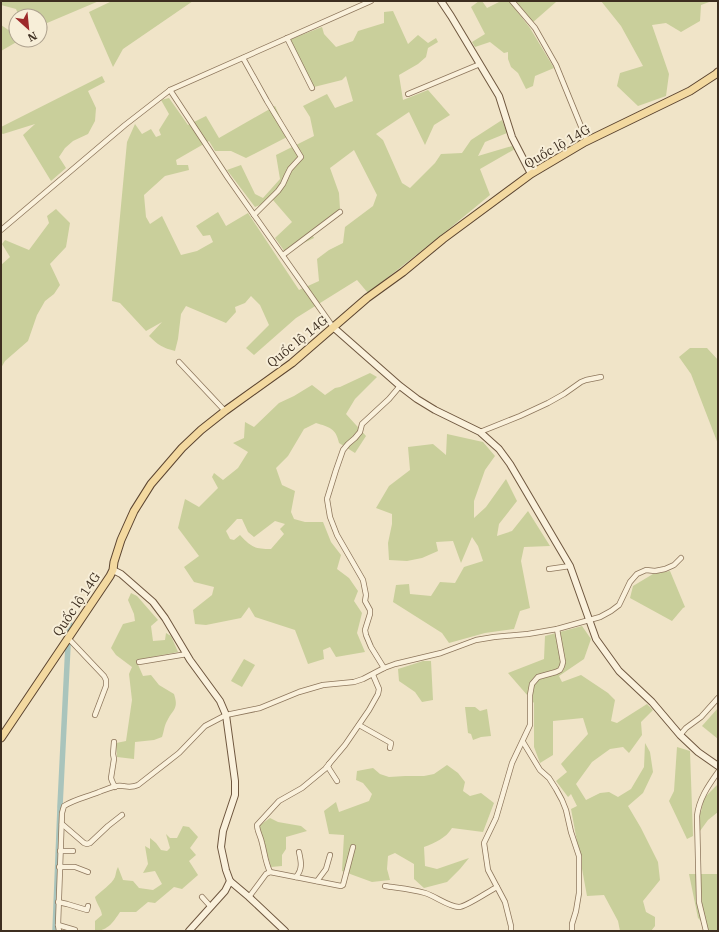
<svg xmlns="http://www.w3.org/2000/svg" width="719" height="932" font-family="'IBM Plex Serif',serif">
  <rect width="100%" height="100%" fill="#f0e4c8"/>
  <g fill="#c9cf9b" fill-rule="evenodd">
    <polygon points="1,1 99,1 40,26 40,16 19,16 16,9 1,5"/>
    <polygon points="112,1 193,1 123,49 113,67 89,12"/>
    <polygon points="479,1 482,1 487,8 501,1 509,1 530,28 554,68 535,76 533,86 526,89 518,73 511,67 508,59 508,52 504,53 490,42 475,47 472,42 485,34 471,7"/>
    <polygon points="515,1 555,1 556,2 532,23"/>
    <polygon points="601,1 712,1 701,5 700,21 681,32 666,23 652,25 669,74 666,96 638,106 617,86 620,73 643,66 621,26"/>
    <path d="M393,11L408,44L418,35L428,43L436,38L438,42L428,48L426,57L418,64L399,75L403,100L428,90L450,115L434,125L425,145L409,112L376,134L383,140L402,183L410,188L435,163L441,154L462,153L471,140L502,120L507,133L485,142L478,156L512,146L515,149L480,169L490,195L444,233L368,293L357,280L296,318L254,355L246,348L269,325L260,305L251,296L245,303L235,307L236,312L226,323L186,306L181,314L178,339L175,351C163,348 158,345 149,336L162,322L146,331L120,303L112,301L127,142L135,124L142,134L151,129L156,137L161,135L159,130L169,114L161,100L169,98L188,125L206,116L219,138L275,106L289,136L246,158L231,151H215L209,141L176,160L177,165H188L189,170L165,176L144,195L146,217L150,224L162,216L181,255L197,251L213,242L210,235L203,236L196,226L218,212L226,226L248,213L299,290L319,281L317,259L329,250L343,243L345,227L373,206L377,195L354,150L330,168L339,193L340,209L311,232L314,238L285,252L275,238L292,222L273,200L255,207L227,170L241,165L255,194L263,198L280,179L276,155L314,136L310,117L303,106L327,94L335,108L353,101L346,76L342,80L314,87L286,41L322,27L324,34L336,47L353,41L358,31L384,23V12Z"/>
    <polygon points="1,25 16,35 16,40 20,40 1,51"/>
    <polygon points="102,76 105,82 88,91 96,108 95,121 88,134 73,141 65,148 59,157 66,168 51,181 23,135 35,124 3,134 1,133 1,127"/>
    <polygon points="56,209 70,223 66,247 50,264 60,285 54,294 45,301 37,315 28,341 5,361 1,368 1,265 10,257 2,244 5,240 29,250 49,223 47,216"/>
    <polygon points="690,348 707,348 718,360 718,444 691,374 679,357"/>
    <path d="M370,373L377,377L355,399L346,414L366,436L355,453L339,443C336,428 329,427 316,423L304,429L288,456L276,468L282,485L295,491L291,512L294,519L305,522H323L331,542L341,555L337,569L349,578L358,591L354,601L362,613L357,633L365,652L336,657L330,647L323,650L324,659L308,664L295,630L255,617L249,607L241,618L206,625L195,624L193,610L212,595L214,587L194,582L184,567L199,556L178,528L185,499L199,507L218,488L212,477L214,473L223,480L238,468L248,452L233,443L244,438L245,422L254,427L279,403L294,396L312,385L325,395L335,388L340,387ZM237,519H242L248,532L254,537L275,521L285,524L280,529L284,534L271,549C255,549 251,547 240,535L234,540L230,539L226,531Z"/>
    <polygon points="447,434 483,442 495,456 485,470 474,501 474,518 486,507 506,479 517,501 499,524 497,536 512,531 528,511 550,546 524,547 521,561 530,608 520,611 514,629 485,633 449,643 442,633 393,602 396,585 409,584 410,594 431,596 440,582 455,583 464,567 483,561 478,546 472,537 461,563 453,541 436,542 438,551 422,558 407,561 389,560 388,543 392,524 392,514 376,508 389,486 410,470 408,447 433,444 446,455"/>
    <polygon points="670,571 685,607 683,608 672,621 630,598 633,586 653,574"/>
    <path d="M131,593L137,596L158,620L151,626L153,641L165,640L166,633L171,636L178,652L136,660L143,676L151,675L159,685L174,694C179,709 173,709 167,721C164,726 164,732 162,737L154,740L135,742L134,759L117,757L116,743L126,741L132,700L129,674L132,667L116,655L111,648L123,624L135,621L134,614L128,600Z"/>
    <polygon points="582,626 591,639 584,659 559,676 562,682 581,675 608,693 615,700 611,721 617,723 647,704 653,710 641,722 642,735 629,753 623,747 610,749 592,762 576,784 586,800 600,793 609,792 618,797 631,789 644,767 645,743 650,752 653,772 643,793 628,806 641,828 658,862 660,880 643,901 646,912 655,917 655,926 651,931 620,931 618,921 604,895 587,896 571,809 577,806 571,794 568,797 556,781 567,772 561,764 588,734 583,718 553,721 553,755 540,763 534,747 534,703 508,673 544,659 545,636"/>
    <polygon points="244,659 255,665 242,687 231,681"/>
    <polygon points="423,661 431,661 433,700 422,702 415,692 399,681 398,669"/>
    <polygon points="465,707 475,707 480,711 487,709 491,736 481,737 473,740 471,734 468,733"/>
    <polygon points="718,708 718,739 702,726"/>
    <polygon points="677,747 690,751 693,836 687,839 669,801 674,791"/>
    <path d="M447,765L458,773L465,782L463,791L470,796L481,793L494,803L483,832L452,828C446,838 435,843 424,847L425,866L437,869L469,858L460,869L447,882L424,888L414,879V864L395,853L388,856L387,869L390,880L372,882L342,871L344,835L329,834L324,811L336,802L339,812L369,801L372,794L363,783L356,780L357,771L373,768L380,774L389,777L405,776H424L434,774Z"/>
    <polygon points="718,784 718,812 708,820 700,831 695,818 701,812 704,798"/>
    <polygon points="270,818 278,822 301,826 307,831 286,837 286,849 282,855 282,866 271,867 260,828 260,825"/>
    <path d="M183,826L189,827L198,837L190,848L196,855L189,861L198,875L182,889L174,887L155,903L148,902L136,912H120C114,921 108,931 95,931V921L102,915C101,908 96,903 95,897C100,892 112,884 115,877C116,874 116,870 118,867L123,880L133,881L139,888L153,890L162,884L155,871L143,873L148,864L145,846L150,849V838L156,843L161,850L167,851L170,848L166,834L170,838H177Z"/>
    <polygon points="689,874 718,874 718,931 707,931 705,925 698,918"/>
  </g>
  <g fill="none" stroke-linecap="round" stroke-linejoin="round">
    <g stroke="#a9c4bc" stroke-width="5.5">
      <polyline points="69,629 70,618"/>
      <polyline points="60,806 68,645"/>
      <polyline points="55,931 60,808"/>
    </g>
    <defs>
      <g id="street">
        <polyline points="512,1 535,28 556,65 587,141"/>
        <polyline points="287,38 312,88"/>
        <polyline points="243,58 267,101 301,157 290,169 287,175 283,184 278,191 254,215"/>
        <polyline points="170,90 228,178 333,327"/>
        <polyline points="408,94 480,64"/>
        <polyline points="1,230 125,125 170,90 371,1"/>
        <polyline points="283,255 340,212"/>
        <polyline points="179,362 225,411"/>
        <polyline points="480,432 520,416 548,403 564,394 581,382 586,380 601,377"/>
        <polyline points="549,569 570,566"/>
        <polyline points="68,638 104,676 106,680 106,686 95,715"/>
        <polyline points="139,662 187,654"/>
        <polyline points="384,668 371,647 366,635 365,630 370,614 370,610 365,601 366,595 363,580 337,535 330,517 327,499 336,470 343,450 348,444 355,438 360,432 362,424 389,399 400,386"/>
        <polyline points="359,725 391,743 390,748"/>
        <polyline points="680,735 686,728 701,717 718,698"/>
        <polyline points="114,742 113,754 114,759 111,778 112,781 115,787"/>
        <polyline points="523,742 540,770 549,778 556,789 562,800 566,810 571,832 579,856 579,893 576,911 572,924 572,931"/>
        <polyline points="337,781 328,767 329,764 345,745 369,710 378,694 379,689 373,675"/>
        <polyline points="62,824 84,843 87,844 90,843 108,826 122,815"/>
        <polyline points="60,851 73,851"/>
        <polyline points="59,867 75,867 88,872"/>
        <path d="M270,872C265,861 265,854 262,843C261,837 257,831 257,825L279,801L302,788L325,769L329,764"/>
        <path d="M296,877C303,869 301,861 299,852"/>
        <polyline points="317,881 326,869 330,855"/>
        <path d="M385,886C398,888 412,889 425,893C435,896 449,907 459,907C466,907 489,891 497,887"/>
        <polyline points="202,897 211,907"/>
        <polyline points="249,897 266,874 270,872 341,886 343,885 353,847"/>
        <polyline points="58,902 67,904 87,910 88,906"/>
        <polyline points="58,925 75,930"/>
        <path d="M59,931L58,925L62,813L64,806C75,799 87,797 99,792C105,790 111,787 117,786C126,785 129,789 138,785L179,753L205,726L226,715L260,708L299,692L323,685L354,682L363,679L384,668L395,664L441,653L476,640L494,637L528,634L557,629L600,617L611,611L619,605L630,582L637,574L646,570L655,571L665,569L674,565L681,558"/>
        <polyline points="511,931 511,926 505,902 488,870 484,843 496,818 512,763 530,725 530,695 532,684 538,677 556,672 560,670 562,666 563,662 557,629"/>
        <path d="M706,931L699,902L697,816C699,799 708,786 718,772"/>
      </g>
      <g id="secondary">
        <polyline points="441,1 451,16 499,96 512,137 531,174"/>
        <polyline points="333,327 400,386 417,399 435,410 480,432 499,449 510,464 570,566 596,639 619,671 652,702 680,735 698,752 718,766"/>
        <polyline points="113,570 121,574 153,602 165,618 190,660 220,701 226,715 235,781 235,795 223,831 221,847 226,870 230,881 225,891 189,931"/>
        <polyline points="230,881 249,897 285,931"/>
      </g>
      <polyline id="primary" points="1,738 110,576 113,570 114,562 121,540 134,511 151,484 182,448 201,430 225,411 292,363 367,298 403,272 443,239 531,174 585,142 690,91 716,74 718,72"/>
    </defs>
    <use href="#street" stroke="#8d765c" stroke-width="6"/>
    <use href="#secondary" stroke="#6f573f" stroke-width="8"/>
    <use href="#primary" stroke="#5b4430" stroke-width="9"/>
    <use href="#street" stroke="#faf1dc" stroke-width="4.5"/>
    <use href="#secondary" stroke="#faf1dc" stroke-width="6"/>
    <use href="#primary" stroke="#f3d9a0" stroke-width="7"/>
  </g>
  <g text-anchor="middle" stroke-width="4" stroke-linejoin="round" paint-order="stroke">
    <g font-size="13" fill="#3d2e20" stroke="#f7eed8">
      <text transform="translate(557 146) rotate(-30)" y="5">Quốc lộ 14G</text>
      <text transform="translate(297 341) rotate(-39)" y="5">Quốc lộ 14G</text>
      <text transform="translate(76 604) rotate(-56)" y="5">Quốc lộ 14G</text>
    </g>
  </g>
  <rect width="719" height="932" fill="none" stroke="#3d2e20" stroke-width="4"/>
  <g transform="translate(28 28) rotate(153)"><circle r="19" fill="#f7eed8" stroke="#ada18e"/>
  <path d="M0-3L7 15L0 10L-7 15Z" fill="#9e2a2b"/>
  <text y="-6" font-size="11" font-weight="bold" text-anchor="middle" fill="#3d2e20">N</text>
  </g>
</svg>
